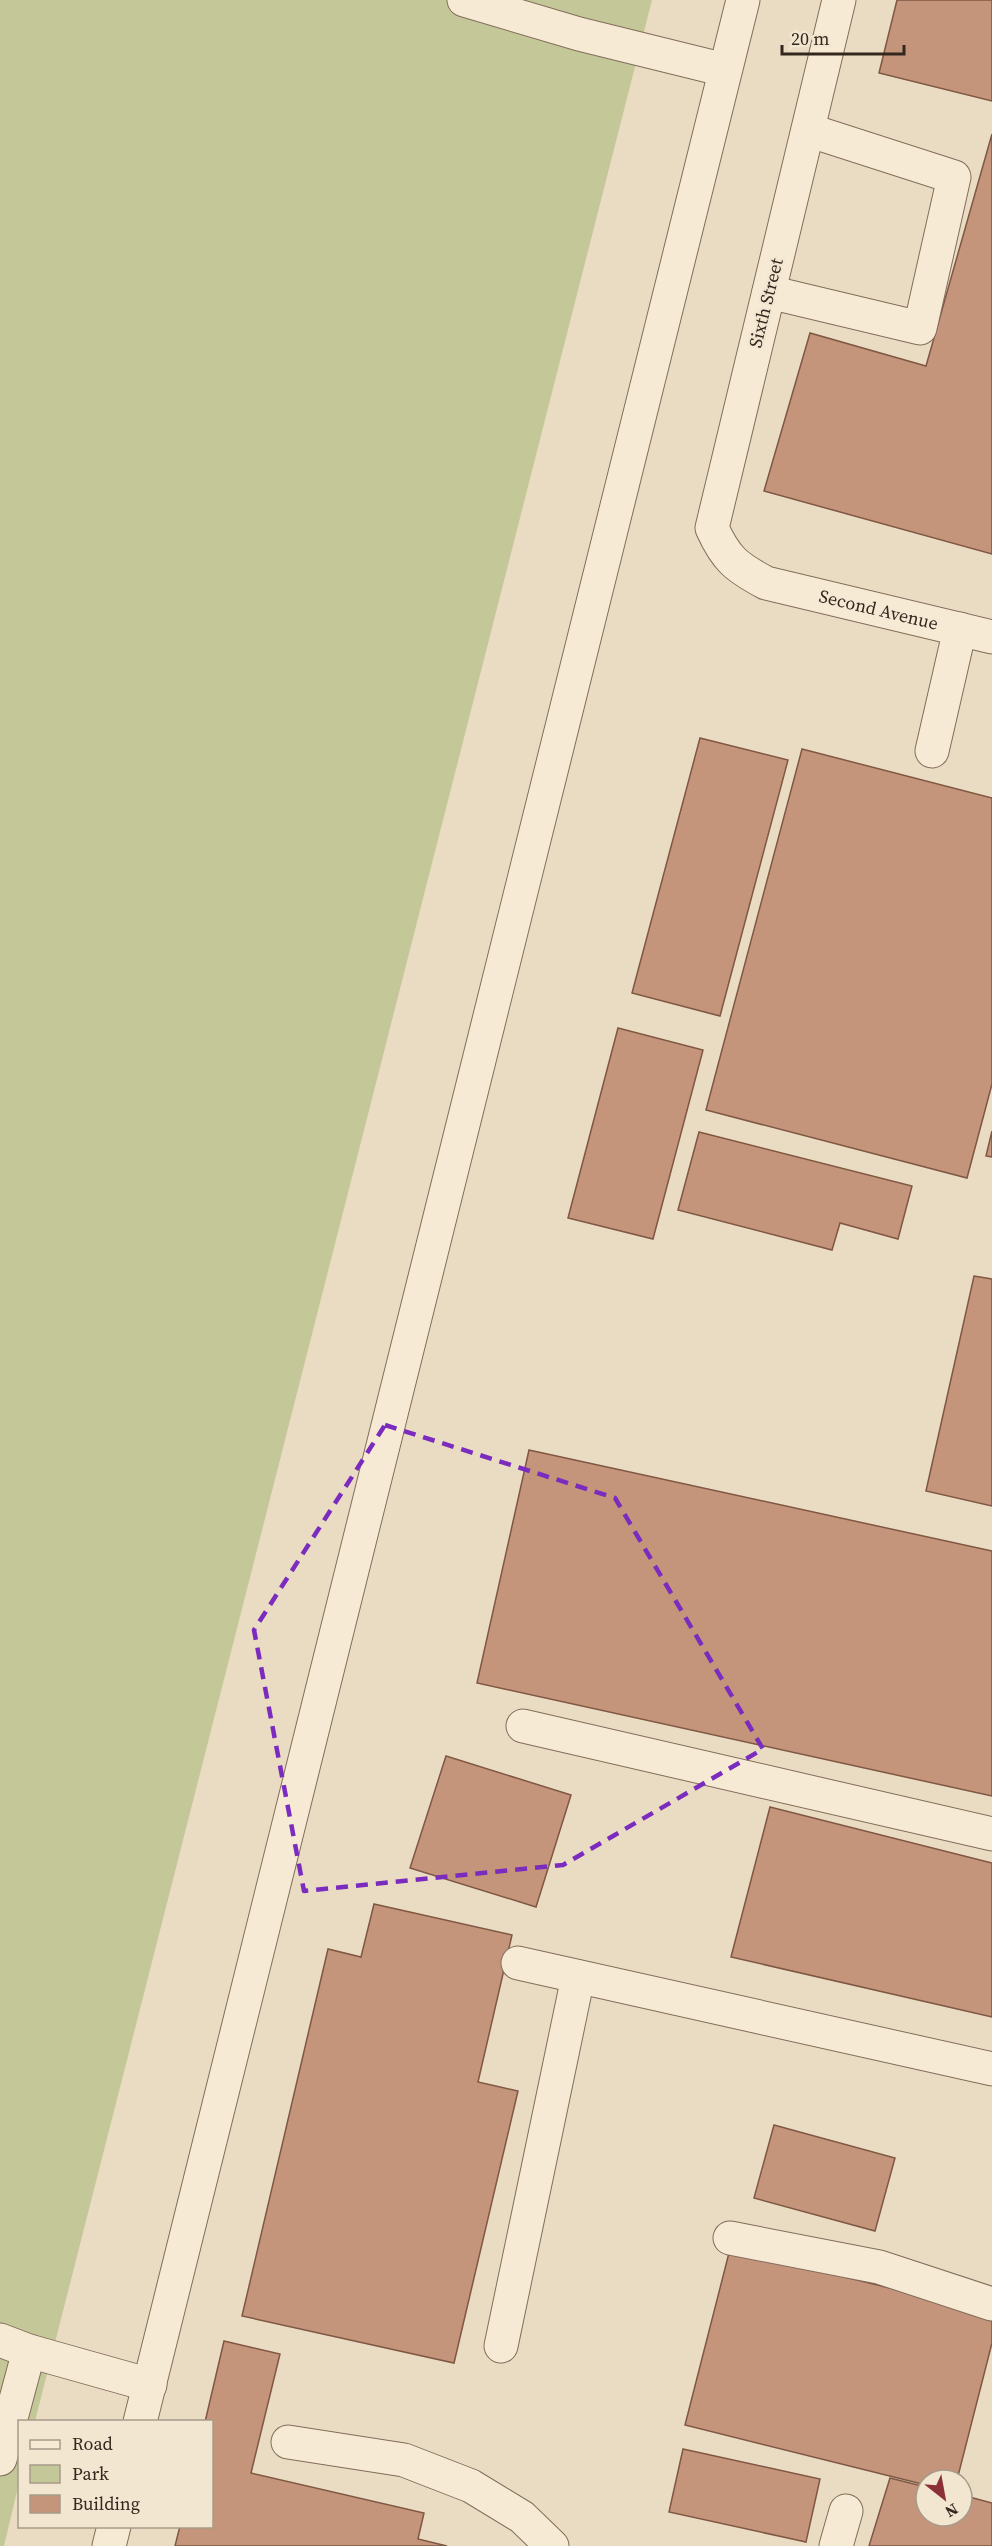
<svg xmlns="http://www.w3.org/2000/svg" width="992" height="2546" font-family="'Source Serif 4',serif">
  <rect width="100%" height="100%" fill="#eadcc2"/>
  <polygon fill="#c4c797" points="0,0 652,0 35,2421 20,2422 19,2483 4,2546 0,2546"/>
  <g fill="#c5957b" stroke="#7f5743" stroke-width="1.5">
    <polygon points="897,0 992,0 992,101 879,73"/>
    <polygon points="992,134 992,554 764,491 810,333 926,366"/>
    <polygon points="700,738 788,760 720,1016 632,993"/>
    <polygon points="802,749 992,798 992,1084 967,1178 706,1110"/>
    <polygon points="618,1028 703,1050 653,1239 568,1218"/>
    <polygon points="992,1131 992,1157 986,1156"/>
    <polygon points="699,1132 912,1186 898,1239 840,1223 832,1250 678,1210"/>
    <polygon points="974,1276 992,1279 992,1506 926,1491"/>
    <polygon points="529,1450 992,1551 992,1796 477,1683"/>
    <polygon points="446,1756 571,1795 536,1907 410,1868"/>
    <polygon points="770,1807 992,1863 992,2017 731,1957"/>
    <polygon points="374,1904 512,1935 478,2082 518,2091 454,2363 242,2316 328,1949 361,1957"/>
    <polygon points="774,2125 895,2158 875,2231 754,2198"/>
    <polygon points="730,2249 992,2313 992,2343 957,2480 926,2480 926,2485 685,2425"/>
    <polygon points="224,2341 280,2354 251,2473 424,2513 418,2539 447,2546 175,2546 180,2526 212,2526 212,2422 205,2422"/>
    <polygon points="683,2449 820,2479 806,2542 669,2512"/>
    <polygon points="890,2478 926,2487 926,2516 962,2516 962,2495 992,2503 992,2546 869,2546"/>
  </g>
  <g fill="none" stroke-linecap="round" stroke-linejoin="round">
    <defs>
      <g id="minor">
        <polyline points="464,0 579,34 725,70"/>
        <path id="s1" d="M839,0L712,528C726,559 736,567 766,583L992,637"/>
        <polyline points="769,292 920,328 954,177 808,130"/>
        <polyline points="932,751 960,629"/>
        <polyline points="523,1726 992,1834"/>
        <polyline points="518,1963 992,2069"/>
        <polyline points="730,2238 879,2267 992,2304"/>
        <polyline points="0,2340 29,2351 150,2385"/>
        <polyline points="501,2346 578,1977"/>
        <polyline points="140,2422 743,0"/>
        <polyline points="288,2442 404,2460 471,2486 522,2517 552,2546"/>
        <polyline points="0,2459 29,2351"/>
        <polyline points="109,2546 114,2526"/>
        <polyline points="836,2546 846,2511"/>
      </g>
    </defs>
    <use href="#minor" stroke="#826d5b" stroke-width="35"/>
    <use href="#minor" stroke="#f6ead5" stroke-width="33"/>
  </g>
  <path fill="none" stroke="#7b2cbf" stroke-width="4.5" stroke-dasharray="12 8" stroke-linejoin="round" d="M385,1425L615,1498L763,1749L563,1865L304,1891L254,1630Z"/>
  <g text-anchor="middle" stroke-width="4.5" stroke-linejoin="round" paint-order="stroke">
    <g font-size="18" fill="#33271e" stroke="#f2e6d1">
      <text transform="translate(766 303) rotate(-76)" y="6">Sixth Street</text>
      <text dy="6" stroke="none"><textPath href="#s1" startOffset="738">Second Avenue</textPath></text>
    </g>
  </g>
  <rect x="18" y="2420" width="195" height="108" fill="#f2e6d1" stroke="#a69a89" stroke-width="1.5"/>
  <rect x="30" y="2440" width="30" height="9" fill="#f6ead5" stroke="#a69a89" stroke-width="1.5"/>
  <text x="72" y="2450" font-size="18" fill="#33271e">Road</text>
  <rect x="30" y="2465" width="30" height="18" fill="#c4c797" stroke="#a69a89" stroke-width="1.5"/>
  <text x="72" y="2480" font-size="18" fill="#33271e">Park</text>
  <rect x="30" y="2495" width="30" height="18" fill="#c5957b" stroke="#a69a89" stroke-width="1.5"/>
  <text x="72" y="2510" font-size="18" fill="#33271e">Building</text>
  <g transform="translate(944 2498) rotate(149)"><circle r="28" fill="#f2e6d1" stroke="#a69a89" stroke-width="1.5"/>
  <path d="M0-4.5L10 22L0 15L-10 22Z" fill="#8c3037"/>
  <text y="-9" font-size="16" font-weight="bold" text-anchor="middle" fill="#33271e">N</text>
  </g>
  <path d="M782 45v9h122v-9" fill="none" stroke="#33271e" stroke-width="3"/>
  <text x="791" y="45" font-size="18" fill="#33271e" stroke="#f2e6d1" stroke-width="4.5" paint-order="stroke">20 m</text>
</svg>
